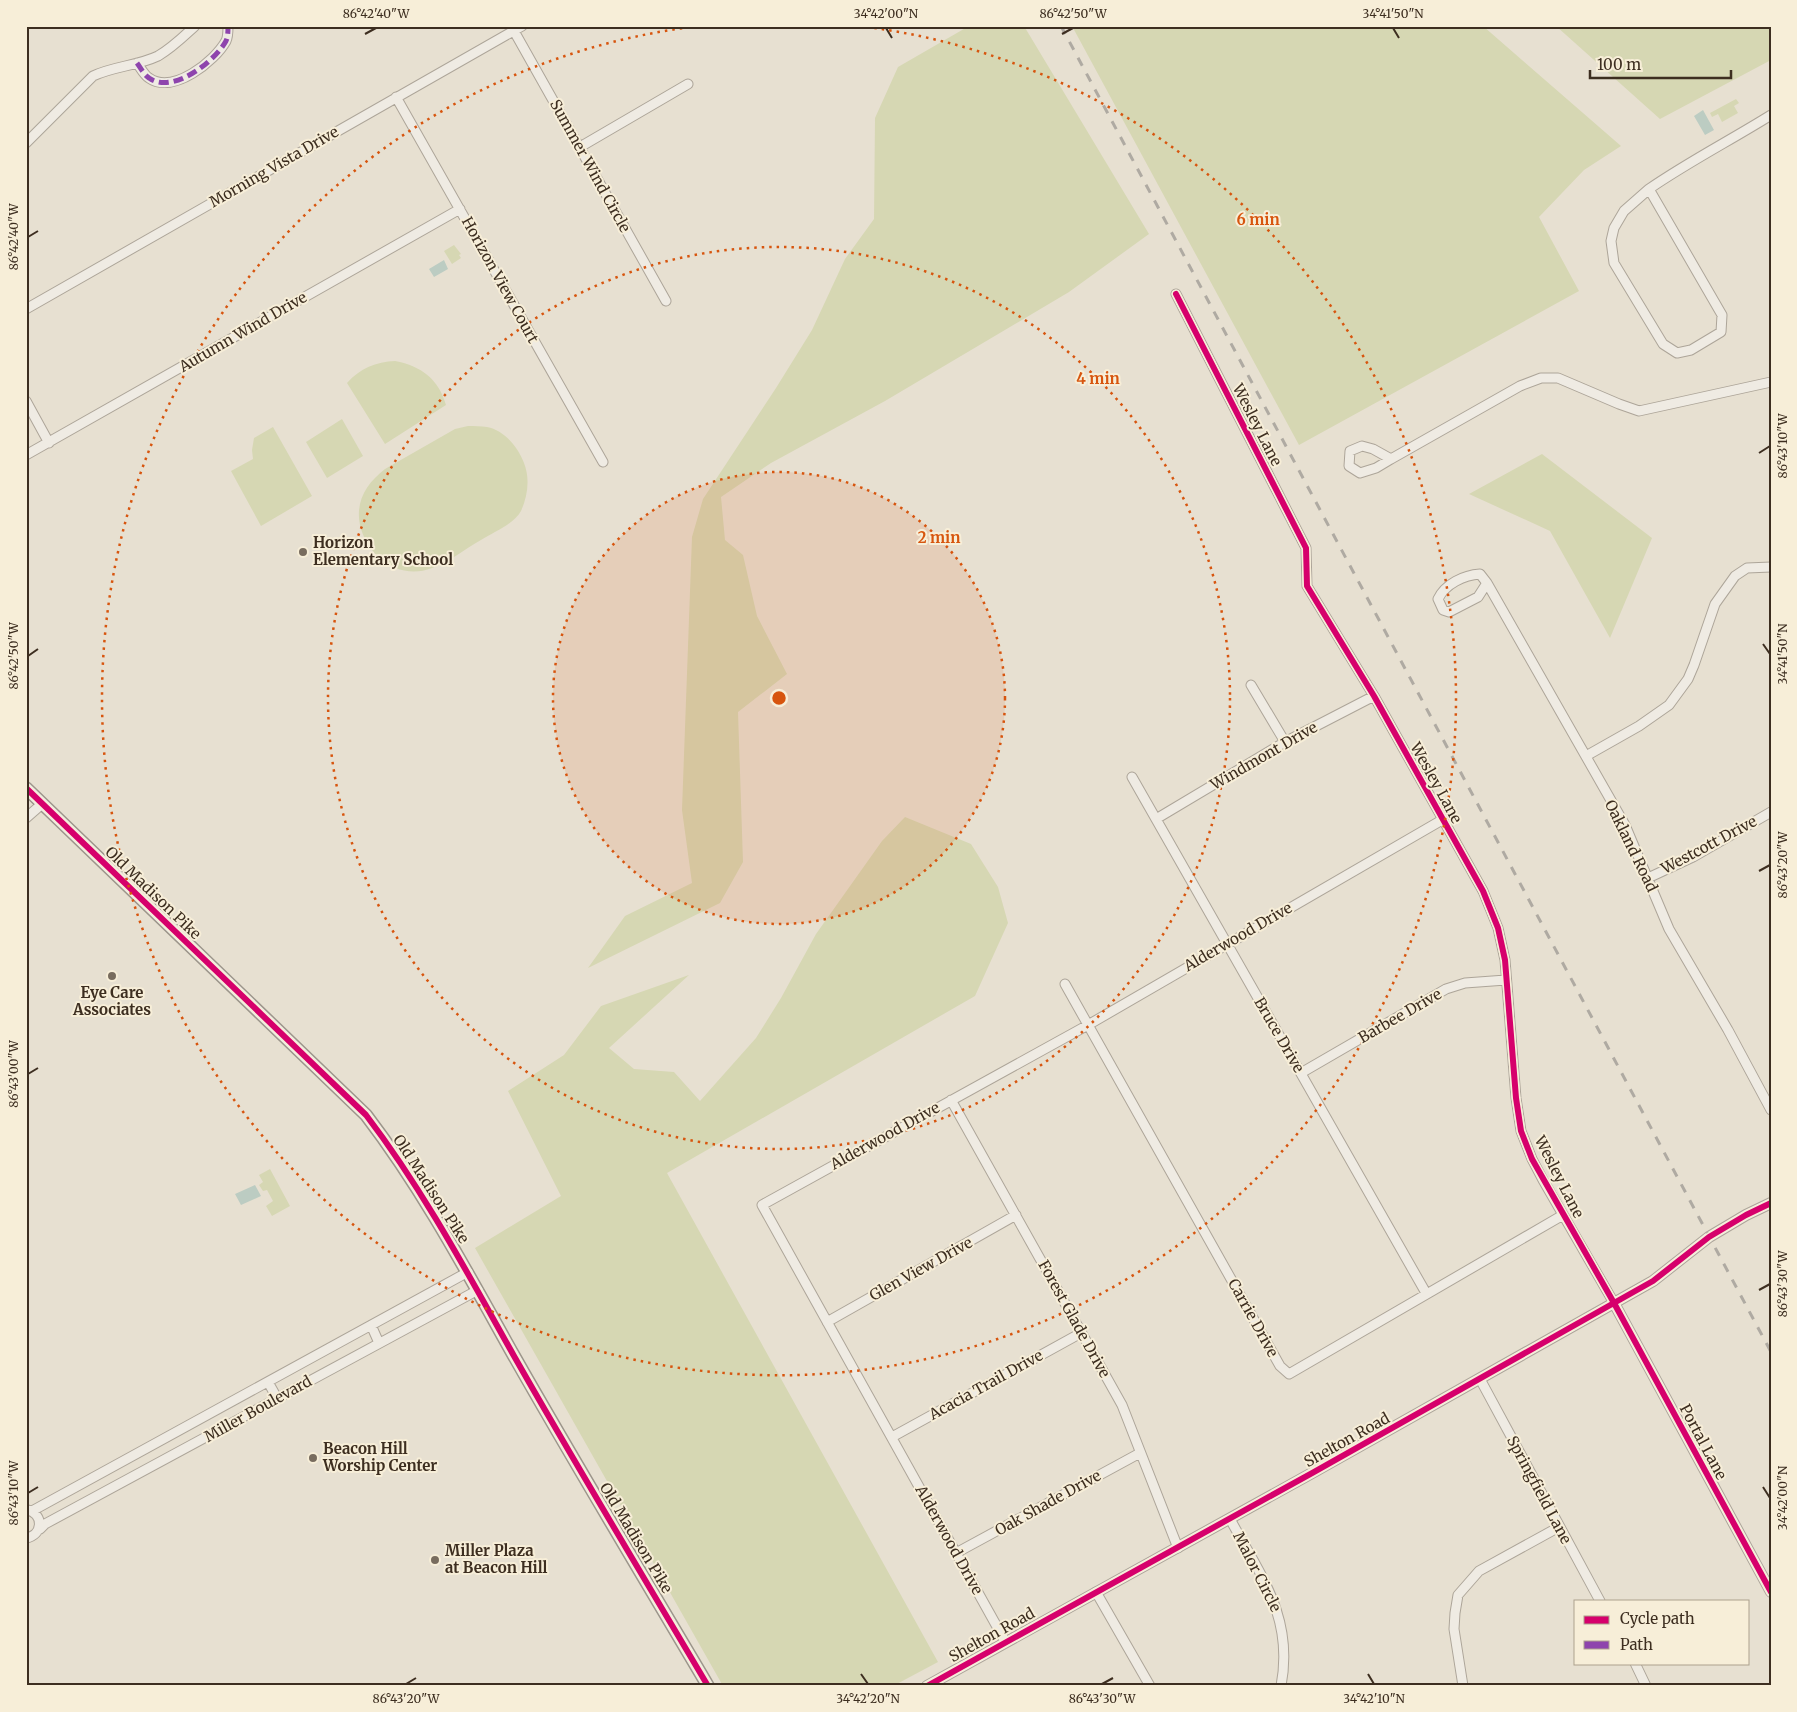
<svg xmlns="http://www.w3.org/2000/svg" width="1797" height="1712" font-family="Merriweather,serif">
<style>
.green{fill:#d6d7b3}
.water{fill:#bcccc2}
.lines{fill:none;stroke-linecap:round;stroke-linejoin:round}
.minor-casing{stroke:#ada599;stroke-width:11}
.tertiary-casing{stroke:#ada599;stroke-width:12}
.secondary-casing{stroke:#9c958a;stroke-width:14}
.minor{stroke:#efebe3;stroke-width:9}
.tertiary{stroke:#efebe3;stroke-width:10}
.secondary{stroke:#efebe3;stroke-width:11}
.rail{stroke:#afaaa2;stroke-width:3;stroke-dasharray:9 9;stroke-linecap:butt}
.quiet{stroke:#8e44ad;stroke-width:5;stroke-dasharray:10 5;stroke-linecap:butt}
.cycleway-casing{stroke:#f7eed8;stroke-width:9}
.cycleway{stroke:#d6006c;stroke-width:6}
.ticks{fill:none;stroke:#3d2e20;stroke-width:2}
.ring{fill:none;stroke:#d7550e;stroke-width:2.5;stroke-dasharray:2.5 5}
.poi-dot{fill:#786c5e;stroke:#f7eed8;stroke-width:2}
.labels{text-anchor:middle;stroke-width:4;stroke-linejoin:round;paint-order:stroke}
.street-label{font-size:15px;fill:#3d2e20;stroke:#f7eed8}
.poi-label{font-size:15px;font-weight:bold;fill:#3d2e20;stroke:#f7eed8;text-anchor:start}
.centre{fill:#d7550e;stroke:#f7eed8;stroke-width:2.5}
.ring-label{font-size:15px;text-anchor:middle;font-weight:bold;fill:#d7550e;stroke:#f7eed8;stroke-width:4;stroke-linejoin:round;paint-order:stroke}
.neatline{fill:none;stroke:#3d2e20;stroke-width:2}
.ticks-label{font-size:12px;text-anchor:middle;fill:#3d2e20}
</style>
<rect width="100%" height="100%" fill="#e7e0d1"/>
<path class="green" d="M969 26H1024L1149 234 1069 292 885 401 771 463 721 497 725 540 743 555 757 616 787 674 738 712 743 862 720 903 588 968 625 916 692 883 682 810 692 537 703 499 776 388 812 330 845 259 874 219 875 118 898 67Z
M1072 26H1483L1621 146 1584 170 1539 217 1579 291 1299 445Z
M1556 26H1771V60L1660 119Z
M1736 99 1739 103 1734 106 1738 113 1722 122 1718 114 1712 117 1710 113Z
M454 245 461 254 459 255 461 258 452 264 444 251Z
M395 361C422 366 439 380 446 405L385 444 347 383C360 368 376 362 395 361Z
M342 419 363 456 327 478 306 442Z
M468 426C474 426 481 426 487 427 504 430 518 447 524 463 530 478 528 496 521 511 514 524 494 532 481 540 465 549 449 562 432 568 399 581 367 556 360 525 355 501 367 483 385 469L455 429Z
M273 427 312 496 261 526 231 471 253 459 252 450 254 438Z
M1542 454 1652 538 1610 638 1550 531 1469 494Z
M905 817 971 844 998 887 1008 923 975 996 667 1173 938 1662 893 1686H723L475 1248 561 1196 508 1091 564 1055 601 1006 689 975 609 1048 634 1069 674 1072 700 1101 756 1038 781 998 816 934 882 841Z
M270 1169 290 1206 272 1216 266 1206 273 1201 267 1190 263 1191 259 1185 263 1182 259 1175Z"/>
<path class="water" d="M1703 110 1714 130 1705 135 1694 116Z
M444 260 448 269 434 277 429 269Z
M255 1185 261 1196 241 1205 235 1194Z"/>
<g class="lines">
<g class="minor-casing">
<path id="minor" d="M514 31 666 301
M137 63C140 67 144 75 149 78 173 95 215 61 226 41 228 37 228 31 228 26
M396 97 603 462
M26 143 93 76C114 66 137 66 158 56 172 48 183 37 195 26
M580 147 688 84
M1649 189 1722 315 1721 332 1691 350 1677 353 1663 344 1614 263 1611 241 1614 228 1624 211Z
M1649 189C1688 162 1731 140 1771 115
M1176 294 1306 548 1307 586 1374 696 1483 891 1498 928 1505 960 1516 1098 1521 1131 1532 1159 1543 1180 1614 1303
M26 309 522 26
M26 401 49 443
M1362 446 1373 449 1391 459 1376 468 1360 473 1349 466 1350 451Z
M26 455 460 209
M1391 459 1520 386 1541 378H1558L1619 404 1639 411 1771 382
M1480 574 1487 583 1478 597 1449 612 1443 610 1438 599C1445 584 1464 575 1480 574Z
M1487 583 1625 825 1669 929 1728 1030 1771 1110
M1251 685 1285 742
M1586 756 1639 726 1669 705 1688 679 1694 665 1715 604 1735 576 1747 568 1771 567
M1132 777 1426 1293
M26 818 42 804
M1156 819 1285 742 1374 696
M1648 878 1693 857 1771 812
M1065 984 1280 1366 1289 1374 1563 1215
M1301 1073 1446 989 1465 983 1506 980
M951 1100 1122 1405 1178 1548
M827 1322 1016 1215
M371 1325 379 1343
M1480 1379 1600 1601
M268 1382 277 1398
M892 1437 1081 1333
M32 1511 468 1272
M1230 1519C1261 1576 1294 1618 1281 1686
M40 1529 45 1524 478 1290
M26 1538C43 1535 44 1515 28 1510
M956 1553 1140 1453
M1096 1592 1150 1686
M1005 1641 762 1205 1088 1025 1442 820
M1635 1663 1646 1686
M1463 1686 1454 1629 1455 1613 1458 1595 1479 1571 1559 1527"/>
</g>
<g class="tertiary-casing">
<path id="tertiary" d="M1614 1303 1771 1592
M927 1686 1312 1473 1653 1281 1709 1237 1746 1215 1771 1203"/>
</g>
<g class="secondary-casing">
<path id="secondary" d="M26 788 366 1115C424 1191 468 1274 514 1356 577 1467 643 1576 708 1686"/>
</g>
<use href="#minor" class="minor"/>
<use href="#tertiary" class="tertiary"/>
<use href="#secondary" class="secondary"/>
<path class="rail" d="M1061 26 1771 1352"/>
<path class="quiet" d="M137 63C140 67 144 75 149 78 173 95 215 61 226 41 228 37 228 31 228 26"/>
<g class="cycleway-casing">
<path id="cycleway" d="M1176 294 1306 548 1307 586 1374 696 1483 891 1498 928 1505 960 1516 1098 1521 1131 1532 1159 1614 1303 1771 1592
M26 788 366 1115C424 1191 468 1274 514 1356 577 1467 643 1576 708 1686
M927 1686 1312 1473 1653 1281 1709 1237 1746 1215 1771 1203"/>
</g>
<use href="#cycleway" class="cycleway"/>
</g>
<path class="ticks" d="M886 28 892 38M1393 28 1399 38M365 34 376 28M1062 34 1073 28M28 237 38 231M1759 453 1770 446M1763 644 1770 654M28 656 38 649M1759 871 1770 865M28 1074 38 1068M1759 1290 1770 1284M1763 1487 1770 1498M28 1493 38 1487M861 1674 868 1684M1368 1674 1374 1684M406 1684 416 1678M1102 1684 1113 1678"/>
<circle cx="779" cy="698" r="226" fill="#d7550e" fill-opacity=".12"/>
<g class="ring">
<circle cx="779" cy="698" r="226"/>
<circle cx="779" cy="698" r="451"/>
<path d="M867 27A677 677 0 1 1 691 27"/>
</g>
<g class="poi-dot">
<circle cx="303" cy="552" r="5"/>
<circle cx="112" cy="976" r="5"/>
<circle cx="313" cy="1458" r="5"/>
<circle cx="435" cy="1560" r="5"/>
</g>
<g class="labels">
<g class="street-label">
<text transform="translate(590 166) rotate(61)" y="5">Summer Wind Circle</text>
<text transform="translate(274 167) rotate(-30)" y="5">Morning Vista Drive</text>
<text transform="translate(500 280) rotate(61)" y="5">Horizon View Court</text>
<text transform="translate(243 332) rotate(-30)" y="5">Autumn Wind Drive</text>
<text transform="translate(1257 425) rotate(63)" y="5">Wesley Lane</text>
<text transform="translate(1264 756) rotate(-30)" y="5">Windmont Drive</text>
<text transform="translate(1436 783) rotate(61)" y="5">Wesley Lane</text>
<text transform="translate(1709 845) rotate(-28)" y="5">Westcott Drive</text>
<text transform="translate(1631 846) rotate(64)" y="5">Oakland Road</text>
<text transform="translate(153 893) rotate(44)" y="5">Old Madison Pike</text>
<text transform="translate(1238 937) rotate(-30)" y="5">Alderwood Drive</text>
<text transform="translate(1400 1016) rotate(-30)" y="5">Barbee Drive</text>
<text transform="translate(1279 1035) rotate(60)" y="5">Bruce Drive</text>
<text transform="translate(885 1136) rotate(-29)" y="5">Alderwood Drive</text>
<text transform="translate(1559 1177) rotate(63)" y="5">Wesley Lane</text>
<text transform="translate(431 1189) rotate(57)" y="5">Old Madison Pike</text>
<text transform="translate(921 1269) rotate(-29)" y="5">Glen View Drive</text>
<text transform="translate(1253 1318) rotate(61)" y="5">Carrie Drive</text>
<text transform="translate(1074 1319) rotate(61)" y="5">Forest Glade Drive</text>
<text transform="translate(986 1385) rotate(-29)" y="5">Acacia Trail Drive</text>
<text transform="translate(258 1409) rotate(-29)" y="5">Miller Boulevard</text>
<text transform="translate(1347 1440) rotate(-29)" y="5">Shelton Road</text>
<text transform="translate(1703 1442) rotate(62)" y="5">Portal Lane</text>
<text transform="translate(1539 1490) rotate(62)" y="5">Springfield Lane</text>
<text transform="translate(1048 1503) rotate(-29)" y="5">Oak Shade Drive</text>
<text transform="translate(636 1538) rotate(59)" y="5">Old Madison Pike</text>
<text transform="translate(949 1540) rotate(61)" y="5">Alderwood Drive</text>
<text transform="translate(1257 1572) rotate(63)" y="5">Malor Circle</text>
<text transform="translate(992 1635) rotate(-29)" y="5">Shelton Road</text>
</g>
<g class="poi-label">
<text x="313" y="548">Horizon<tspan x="313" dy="17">Elementary School</tspan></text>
<text x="112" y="998" text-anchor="middle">Eye Care<tspan x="112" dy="17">Associates</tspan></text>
<text x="323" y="1454">Beacon Hill<tspan x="323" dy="17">Worship Center</tspan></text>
<text x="445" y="1556">Miller Plaza<tspan x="445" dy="17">at Beacon Hill</tspan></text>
</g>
</g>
<circle cx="779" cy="698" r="8" class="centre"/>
<g class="ring-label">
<text x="1258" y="225">6 min</text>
<text x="1098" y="384">4 min</text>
<text x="939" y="543">2 min</text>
</g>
<rect width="1797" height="1712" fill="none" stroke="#f7eed8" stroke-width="55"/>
<rect x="1574" y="1600" width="175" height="65" fill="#f7eed8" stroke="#ada18e"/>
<rect x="1584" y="1616" width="25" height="8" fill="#d6006c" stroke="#ada18e"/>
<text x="1620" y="1624" font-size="15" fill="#3d2e20">Cycle path</text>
<rect x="1584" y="1641" width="25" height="8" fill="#8e44ad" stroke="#ada18e"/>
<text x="1620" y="1650" font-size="15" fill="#3d2e20">Path</text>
<path d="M1590 70v8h141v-8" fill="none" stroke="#3d2e20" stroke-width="2.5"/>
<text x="1597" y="70" font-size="15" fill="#3d2e20" stroke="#f7eed8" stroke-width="4" paint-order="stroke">100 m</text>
<rect x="28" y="28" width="1742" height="1656" class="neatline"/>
<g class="ticks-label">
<text x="376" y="18">86°42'40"W</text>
<text x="886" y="18">34°42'00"N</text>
<text x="1073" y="18">86°42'50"W</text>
<text x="1393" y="18">34°41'50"N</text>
<text transform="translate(14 237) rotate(-90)" y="4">86°42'40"W</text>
<text transform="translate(1783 446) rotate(-90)" y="4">86°43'10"W</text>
<text transform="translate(1783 654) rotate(-90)" y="4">34°41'50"N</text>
<text transform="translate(14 656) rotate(-90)" y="4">86°42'50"W</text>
<text transform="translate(1783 865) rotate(-90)" y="4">86°43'20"W</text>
<text transform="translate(14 1074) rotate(-90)" y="4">86°43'00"W</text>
<text transform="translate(1783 1284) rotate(-90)" y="4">86°43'30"W</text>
<text transform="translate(14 1493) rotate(-90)" y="4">86°43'10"W</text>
<text transform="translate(1783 1498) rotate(-90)" y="4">34°42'00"N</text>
<text x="406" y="1703">86°43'20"W</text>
<text x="868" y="1703">34°42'20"N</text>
<text x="1102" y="1703">86°43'30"W</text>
<text x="1374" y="1703">34°42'10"N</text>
</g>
</svg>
